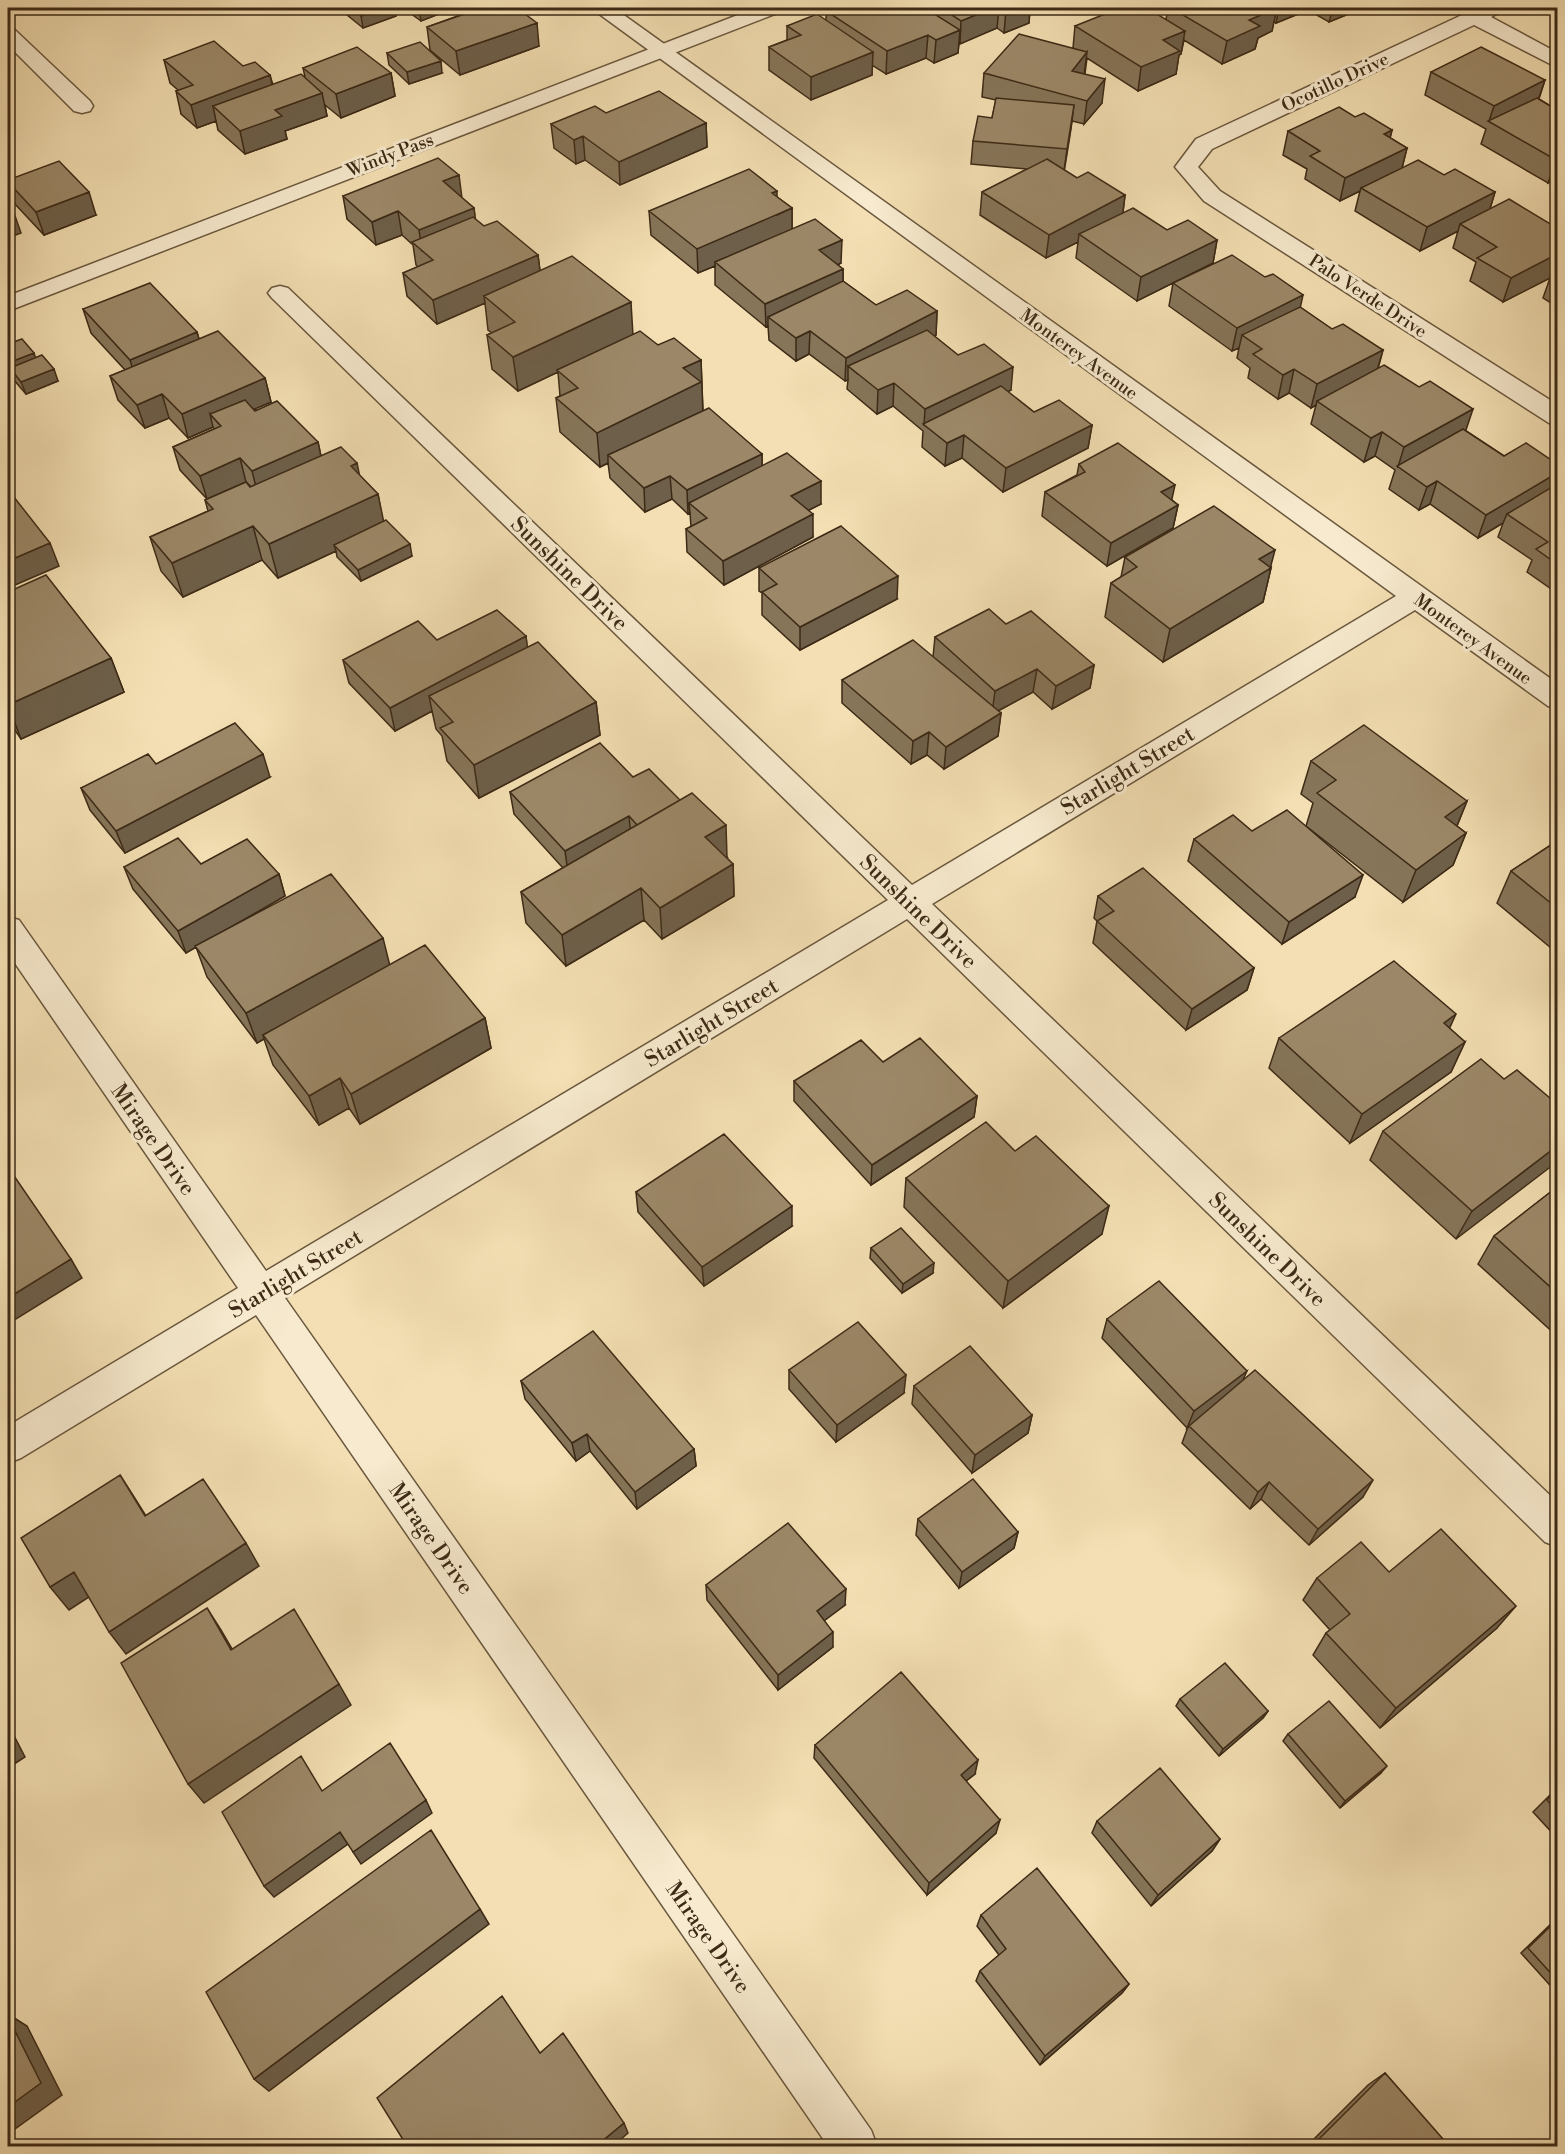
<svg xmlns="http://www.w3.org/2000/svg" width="1565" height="2154" font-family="'Libre Bodoni',serif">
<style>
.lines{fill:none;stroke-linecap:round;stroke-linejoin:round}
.minor-casing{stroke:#6a573d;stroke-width:3}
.tertiary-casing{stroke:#6a573d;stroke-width:3}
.minor{fill:#f7eace;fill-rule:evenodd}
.tertiary{fill:#f7eace;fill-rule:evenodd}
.wall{fill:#867559;stroke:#3d2a16;stroke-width:1.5}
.shaded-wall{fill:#6d5f49;stroke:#3d2a16;stroke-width:1.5}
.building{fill:#9c8868;stroke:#3d2a16;stroke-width:1.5}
.labels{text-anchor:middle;stroke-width:6;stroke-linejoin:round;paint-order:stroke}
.far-street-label{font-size:18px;fill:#3d2a16;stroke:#f7eace}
.street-label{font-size:22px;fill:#3d2a16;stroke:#f7eace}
</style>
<rect width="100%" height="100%" fill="#f3dfb3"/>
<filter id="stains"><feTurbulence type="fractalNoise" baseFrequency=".00333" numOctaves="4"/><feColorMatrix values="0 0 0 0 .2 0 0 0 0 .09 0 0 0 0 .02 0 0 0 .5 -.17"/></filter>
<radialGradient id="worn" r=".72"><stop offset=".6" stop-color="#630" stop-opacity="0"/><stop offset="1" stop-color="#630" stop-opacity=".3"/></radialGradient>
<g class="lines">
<g class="minor-casing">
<path id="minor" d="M591 8H614L1558 684V709L1548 706 1415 610 932 904 1558 1503V1547L1545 1542 907 919 285 1298 871 2130 877 2146H828L256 1315 21 1458 8 1463V1426L238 1288 8 953V917L19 920 266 1271 888 900 272 298 268 293 272 288 280 286 288 288 912 885 1396 596Z
M1477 8H1503L1500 12 1491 17 1558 53V68L1474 25 1212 149 1198 167 1220 191 1558 405V425L1549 423 1204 201 1175 167 1196 139Z
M8 28 15 30 90 101 93 106 90 111 82 113 74 111 8 45Z"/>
</g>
<g class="tertiary-casing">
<path id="tertiary" d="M756 8H783L780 12 8 311V296Z"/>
</g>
<use href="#minor" class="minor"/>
<use href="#tertiary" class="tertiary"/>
</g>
<path class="wall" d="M345 8H395L396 16 363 28 346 14Z
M406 8H518L539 46 460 75 430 50 427 27 463 14 454 8 421 21 406 10Z
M879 8H1035L1030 9 1029 23 1004 33 997 28 959 43 958 53 934 63 926 58 886 74 872 65V75L811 100 769 70V47L787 40V26L826 20V11L874 9Z
M1168 8H1357L1356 11 1329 22 1308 10 1276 23 1274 21 1272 31 1258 38 1255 49 1222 64 1184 40 1181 54 1179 55 1176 74 1138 91 1087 58 1085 74 1102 103 1084 124 1072 121 1064 170 1077 178 1125 195 1123 213 1167 230 1217 240 1213 263 1137 301 1076 258 1078 242 1046 258 980 215 982 192 1027 169 971 164 973 141 992 118 996 100 982 97 984 73 1073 48 1075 26 1166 19Z
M387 53 442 73 409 84 389 65Z
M164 60 243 66 270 75 273 85 305 77 303 68 391 73 395 96 341 118 325 105 327 116 285 131 287 139 245 154 218 130 216 121 197 128 181 114 176 91 178 90 170 83Z
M1431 72 1545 80 1539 99 1557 110V179L1548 183 1481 144 1486 129 1425 95Z
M606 113 706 123 707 147 620 185 585 160 576 164 554 148 551 124Z
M1355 117 1392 130 1390 138 1407 148 1402 168 1444 175 1495 192 1490 209 1557 228V307L1543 298 1550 278 1503 302 1470 281 1476 262 1453 248 1458 231 1420 251 1355 211 1360 191 1340 201 1305 179 1307 169 1283 155 1288 131Z
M8 180 96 215 44 235 15 204Z
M343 196 462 198 474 208 475 219 484 226 538 255 540 271 633 334 658 345 701 360 703 411 762 454V466L821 504 809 510 813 537 724 585 687 552 686 529 691 527 690 513 688 514 672 499 645 512 610 478 608 463 600 467 560 432 556 398 560 396 558 372 518 391 492 369 487 335 492 333 488 330 485 303 437 324 407 296 403 273 418 267 416 265 413 245 402 235 376 245 347 219Z
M777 197 792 208V229L841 263 838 265 843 269V281L876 305 937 311 936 335 934 336 958 355 1011 390 1008 392 1034 412 1092 425 1088 448 1003 492 962 458 945 466 922 447 923 431 893 406 877 414 847 389 848 380 845 381 809 354 796 361 769 340 768 326 766 327 715 285V266L698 273 651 235 649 211Z
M1173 283 1300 307 1332 329 1383 350 1378 369 1466 431 1504 456 1557 464V593L1527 572 1532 560 1498 537 1503 523 1478 538 1430 504 1419 510 1389 489 1395 470 1375 456 1364 462 1311 424 1316 405 1311 408 1289 393 1278 399 1248 378 1250 368 1237 358 1239 348 1232 351 1169 306Z
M83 309 197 332 199 339 265 378 271 402 254 409 318 442 321 456 360 476 378 494 383 522 412 556 361 581 337 557 336 551 278 578 262 560 183 597 161 571 150 537 208 511 205 500 251 487 246 482 207 499 180 470 173 447 214 429 213 427 188 438 169 418 145 428 118 400 110 376 125 370 91 333Z
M8 344 36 358 58 381 26 394 14 380 12 375 8 376Z
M1079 464 1172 500 1178 505 1173 528 1107 566 1042 516 1045 492 1077 475Z
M1125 557 1270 567 1271 568 1263 602 1163 662 1105 617 1111 583 1121 577Z
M759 568 897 599 800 650 762 615V593L759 591Z
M8 592 111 658 124 692 21 739 8 720Z
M1006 624 1094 665 1090 688 1052 709 1033 692 998 711 1001 713 998 736 944 769 927 755 911 764 842 703V680L933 657 935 637Z
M526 636 527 648 596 702 600 735 479 798 447 761 442 736 436 729 432 711 395 731 349 683 343 660 437 640Z
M1311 761 1467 801 1457 826 1466 833 1453 865 1403 902 1306 826 1313 803 1301 794Z
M156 764 270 777 125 853 90 810 81 788Z
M633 777 727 857H726L733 864 734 896 662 939 644 920 566 966 526 923 521 892 563 868 514 814 510 792Z
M1252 831 1355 897 1282 944 1188 861 1194 839Z
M1557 841V953L1497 903 1511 871Z
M201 864 279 874 285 896 244 920 390 965 485 1018 491 1048 360 1124 349 1108 319 1125 273 1065 264 1039 257 1043 207 977 196 947 186 953 133 889 124 867Z
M1098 896 1254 968 1247 990 1186 1030 1093 943 1097 921 1094 918Z
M1449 1028 1465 1042 1451 1072 1350 1143 1269 1068 1279 1038Z
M883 1062 977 1096 974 1117 871 1185 794 1101V1081Z
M1504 1079 1557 1104 1456 1239 1370 1160 1383 1131Z
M1015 1151 1102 1234 1003 1308 904 1207 906 1178Z
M1557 1187V1336L1478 1264 1494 1236Z
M636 1192 792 1226 704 1286 638 1212Z
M871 1248 933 1273 902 1293 870 1258Z
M1107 1319 1243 1380 1363 1497 1309 1545 1261 1499 1250 1509 1182 1443 1188 1427 1187 1428 1102 1338Z
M789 1370 904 1393 836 1442 789 1389Z
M521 1381 694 1449 696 1466 637 1509 590 1451 576 1461 525 1399Z
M914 1386 1032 1415 1028 1433 972 1473 912 1404Z
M918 1519 1018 1532 1014 1548 959 1588 916 1535Z
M1389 1572 1497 1628 1380 1728 1313 1655 1326 1633 1330 1630 1303 1600 1317 1578Z
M706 1585 845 1605 824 1620 833 1647 778 1690 707 1600Z
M1180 1699 1268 1711 1263 1718 1219 1756 1176 1706Z
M1288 1734 1381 1773 1340 1808 1283 1741Z
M815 1745 975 1774 966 1781 996 1833 927 1895 814 1758Z
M1557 1788V1838L1533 1812Z
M1097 1821 1220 1839 1212 1851 1151 1906 1092 1833Z
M981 1915 1129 1984 1122 1993 1040 2065 976 1981 980 1971 999 1955 977 1926Z
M1557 1918V1993L1521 1953Z
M1385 2073 1449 2146H1307L1368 2085Z"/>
<path class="shaded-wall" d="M386 8H395L396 16 363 28 361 16Z
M419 8H454L421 21Z
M993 8H999L997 28 960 44 961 21Z
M1012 8H1035L1030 9 1029 23 1004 33 1006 10Z
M1277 8 1272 31 1258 38 1255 49 1222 64 1227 41 1249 20Z
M1279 8H1308V10L1276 23Z
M1333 8H1357L1356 11 1329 22Z
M537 23 539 46 460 75 456 51Z
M960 30 958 53 934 63 936 40Z
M1185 31 1181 54 1179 55 1176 74 1138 91 1141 67 1163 40Z
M928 35 926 58 886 74 887 51Z
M873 52 872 75 811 100V77Z
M1087 52 1084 75 1072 71Z
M441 61 442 73 409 84 407 72Z
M391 73 395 96 341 118 336 94Z
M270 75 275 98 213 106 216 121 197 128 191 105Z
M1105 79 1102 103 1084 124 1087 101Z
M1545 80 1537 103 1489 121 1494 106Z
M322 93 327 116 285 131 287 139 245 154 240 131 275 110Z
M1074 105 1071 129 1064 173 1067 149Z
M706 123 707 147 620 185 619 162Z
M1392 130 1386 154 1384 134Z
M583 136 585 160 576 164 574 140Z
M1407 148 1401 172 1361 188 1360 191 1340 201 1345 178Z
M1557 159V179L1548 183 1556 160Z
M459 175 462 198 443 181Z
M777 191V215L792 208V232L715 262V266L698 273 697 249 772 193Z
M89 192 96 215 44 235 36 212Z
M1495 192 1488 215 1460 224 1458 231 1420 251 1427 227Z
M1125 195 1122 219 1079 234 1078 242 1046 258 1049 235Z
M474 208 477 231 422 251 419 230Z
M13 210 21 233 8 238V211Z
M398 211 402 235 376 245 372 222Z
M842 240 841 263 818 274 819 250Z
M1217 240 1213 263 1137 301 1141 277Z
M1557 254V273L1551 274 1550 278 1503 302 1511 278Z
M538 255 541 279 484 296 485 303 437 324 433 300Z
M843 269V293L768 317V326L766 327 765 304Z
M1303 295 1298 318 1242 335 1239 348 1232 351 1237 328Z
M631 302 633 336 557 370 558 372 518 391 513 357Z
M937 311 936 335 858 374 848 366V380L845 381 846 358Z
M810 331 809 354 796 361V338Z
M197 332 204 356 137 384 130 360Z
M1383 350 1376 374 1317 401 1316 405 1311 408 1317 384Z
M34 353 38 365 10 368 12 375 8 376V363Z
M701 360 703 416 608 455V463L600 467 597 433 683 368Z
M1013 367 1011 390 930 429 924 425 925 409Z
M54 369 58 381 26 394 21 382Z
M1294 369 1289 393 1278 399 1283 375Z
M265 378 271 402 219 424 210 414 213 427 188 438 182 414Z
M894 383 893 406 877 414 878 390Z
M162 394 169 418 145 428 137 405Z
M1473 409 1465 433 1398 467 1404 447Z
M1092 425 1088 448 1003 492 1006 468Z
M1382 432 1375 456 1364 462 1371 438Z
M964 435 962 458 945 466 947 443Z
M318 442 323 466 258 495 252 471Z
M762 454V478L689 503 690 513 688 514 687 490Z
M240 458 246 482 207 499 200 476Z
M357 463 364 497 351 466Z
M1557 473V488L1507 514 1503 523 1478 538 1486 515Z
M670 476 672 499 645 512 644 488Z
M821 481V504L791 519V496Z
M1437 481 1430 504 1419 510 1427 487Z
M1175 485 1170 508 1161 492Z
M378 494 385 528 334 545 336 551 278 578 269 544Z
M1178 505 1173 528 1107 566 1111 543Z
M813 514V537L724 585 723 561Z
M253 526 262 560 183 597 172 563Z
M50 543 59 566 8 588V561Z
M410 544 412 556 361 581 358 570Z
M1275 550 1270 569 1271 568 1263 602 1163 662 1170 629 1259 559Z
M898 576 897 599 800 650V627Z
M526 636 529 660 429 696 432 711 395 731 390 708Z
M111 658 124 692 21 739 8 705Z
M1094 665 1090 688 1052 709 1056 686Z
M1037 669 1033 692 992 714 995 691Z
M596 702 600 735 479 798 474 765Z
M1001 713 998 736 944 769 946 747Z
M929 732 927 755 911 764 913 741Z
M263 754 270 777 125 853 116 831Z
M1467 801 1454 833 1445 817Z
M629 816 631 838 568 873 565 851Z
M726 825 727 857 707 869 705 837Z
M1466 833 1453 865 1403 902 1416 870Z
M733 864 734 896 662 939 660 908Z
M279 874 285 896 186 953 178 931Z
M1363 875 1355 897 1282 944 1289 922Z
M641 888 644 920 566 966 562 935Z
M383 938 391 970 263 1035 264 1039 257 1043 246 1013Z
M1254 968 1247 990 1186 1030 1192 1009Z
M1456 1014 1442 1045 1444 1023Z
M485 1018 491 1048 360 1124 351 1094Z
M1465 1042 1451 1072 1350 1143 1362 1114Z
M340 1078 349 1108 319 1125 309 1096Z
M977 1096 974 1117 871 1185 872 1165Z
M1557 1146V1162L1456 1239 1472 1211Z
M792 1206V1226L704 1286 702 1267Z
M1109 1206 1102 1234 1003 1308 1008 1281Z
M71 1259 82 1278 8 1324V1298Z
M934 1263 933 1273 902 1293 903 1284Z
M1247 1371 1239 1389 1187 1428 1194 1411Z
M906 1375 904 1393 836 1442 837 1425Z
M1032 1415 1028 1433 972 1473 975 1455Z
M587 1434 590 1451 576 1461 572 1443Z
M694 1449 696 1466 637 1509 635 1492Z
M120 1475 136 1500 161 1540 145 1516Z
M1373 1480 1363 1497 1309 1545 1318 1529Z
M1269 1482 1261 1499 1250 1509 1258 1492Z
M1018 1532 1014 1548 959 1588 962 1572Z
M246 1543 259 1566 126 1654 109 1632Z
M74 1572 92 1595 69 1610 50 1587Z
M846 1589 845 1605 816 1627 817 1611Z
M1516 1606 1497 1628 1380 1728 1396 1708Z
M207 1608 221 1630 245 1671 231 1650Z
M833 1632V1647L778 1690V1675Z
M339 1684 351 1705 204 1803 188 1784Z
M1268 1711 1263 1718 1219 1756 1223 1749Z
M8 1724 25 1757 8 1768Z
M978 1760 975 1774 957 1788 961 1775Z
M1387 1766 1381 1773 1340 1808 1345 1801Z
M426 1800 432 1813 361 1864 353 1852Z
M1000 1820 996 1833 927 1895 929 1883Z
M340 1832 348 1844 274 1897 264 1886Z
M1220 1839 1212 1851 1151 1906 1158 1895Z
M480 1909 489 1924 269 2091 254 2079Z
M1129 1984 1122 1993 1040 2065 1045 2056Z
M8 2014 27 2026 62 2095 8 2134Z
M624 2123 628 2133 613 2146H596Z"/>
<path class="building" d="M351 8H386L361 16Z
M482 8H517L537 23 456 51 427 27Z
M834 8H871L874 9 879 8H925L960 30 936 40 928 35 887 51 826 11Z
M941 8H993L961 21Z
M1120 8H1147L1185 31 1163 40 1180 51 1141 67 1075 26Z
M1171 8H1277L1249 20 1260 26 1227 41Z
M817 14 873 52 811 77 769 47 801 35 787 26Z
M1019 34 1087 52 1072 71 1105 79 1087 101 984 73Z
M214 41 243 66 255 62 270 75 191 105 176 91 193 85 164 60Z
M420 42 441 61 407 72 387 53Z
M357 47 391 73 336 94 303 68Z
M1481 47 1545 80 1494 106 1431 72Z
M301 74 322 93 275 110 282 116 240 131 213 106Z
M659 91 706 123 619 162 583 136 574 140 551 124 595 106 606 113Z
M996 98 1074 105 1067 149 973 141 978 116 992 118Z
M1537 98 1557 110V159L1556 160 1488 121Z
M1339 107 1355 117 1364 113 1392 130 1384 134 1407 148 1345 178 1310 156 1320 151 1288 131Z
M438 158 459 175 443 181 474 208 419 230 398 211 372 222 343 196Z
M1047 159 1077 178 1088 172 1125 195 1049 235 982 192Z
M1418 160 1444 175 1455 169 1495 192 1427 227 1361 188Z
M59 161 89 192 36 212 8 182V180Z
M749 169 777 191 772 193 792 208 697 249 649 211Z
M1509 199 1557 228V254L1511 278 1477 258 1497 247 1460 224Z
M8 204 13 210 8 211Z
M1133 208 1167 230 1188 220 1217 240 1141 277 1079 234Z
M473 217 484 226 497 221 538 255 433 300 403 273 433 260 412 242Z
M815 219 842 240 819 250 843 269 765 304 715 262Z
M1232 255 1265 277 1273 274 1303 295 1237 328 1173 283Z
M572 256 631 302 513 357 487 335 515 322 484 296Z
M1557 271V278L1551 274Z
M843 281 876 305 907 290 937 311 846 358 810 331 796 338 768 317Z
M150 283 197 332 130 360 83 309Z
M1300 307 1332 329 1343 324 1383 350 1317 384 1294 369 1283 375 1253 354 1262 349 1242 335Z
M927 330 958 355 984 344 1013 367 925 409 894 383 878 390 848 366Z
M218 331 265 378 182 414 162 394 137 405 110 376Z
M640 331 658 345 674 338 701 360 683 368 701 382 597 433 556 398 578 388 557 370Z
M22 339 34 353 8 363V344Z
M42 355 54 369 21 382 10 368Z
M1384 365 1419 387 1430 381 1473 409 1404 447 1382 432 1371 438 1317 401Z
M1001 386 1034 412 1059 400 1092 425 1006 468 964 435 947 443 923 424Z
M245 400 255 411 277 401 318 442 252 471 240 458 200 476 173 447 221 426 210 414Z
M709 408 762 454 687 490 670 476 644 488 608 455Z
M1463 429 1504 456 1526 443 1557 464V473L1486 515 1437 481 1427 487 1397 466Z
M1118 443 1175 485 1161 492 1178 505 1111 543 1045 492 1085 472 1079 464Z
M341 447 357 463 351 466 378 494 269 544 253 526 172 563 150 537 213 509 205 500 246 482 250 487Z
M787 453 821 481 791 496 813 514 723 561 686 529 707 518 689 503Z
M1557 484V564L1536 549 1548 542 1507 514Z
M10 492 50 543 8 561V493Z
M1214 506 1275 550 1259 559 1271 568 1170 629 1111 583 1137 567 1125 557Z
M386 520 410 544 358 570 334 545Z
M841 526 898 576 800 627 762 592 777 584 759 568Z
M46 575 111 658 8 705V592Z
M989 609 1006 624 1031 611 1094 665 1056 686 1037 669 995 691 935 637Z
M497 610 526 636 390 708 343 660 418 621 437 640Z
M913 640 1001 713 946 747 929 732 913 741 842 680Z
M538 642 596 702 474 765 440 728 453 722 429 696Z
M235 723 263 754 116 831 81 788 148 754 156 764Z
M1364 725 1467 801 1445 817 1466 833 1416 870 1317 793 1336 780 1311 761Z
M600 743 633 777 649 769 680 800 637 825 629 816 565 851 510 792Z
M692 793 726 825 705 837 733 864 660 908 641 888 562 935 521 892Z
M1287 810 1363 875 1289 922 1194 839 1233 815 1252 831Z
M178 838 201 864 247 839 279 874 178 931 124 867Z
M1557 841V908L1511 871Z
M1143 868 1254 968 1192 1009 1097 921 1114 911 1098 896Z
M331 874 383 938 246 1013 195 946Z
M425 945 485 1018 351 1094 340 1078 309 1096 263 1035Z
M1394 961 1456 1014 1444 1023 1465 1042 1362 1114 1279 1038Z
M920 1038 977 1096 872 1165 794 1081 861 1040 883 1062Z
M1481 1059 1504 1079 1517 1070 1557 1104V1146L1472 1211 1383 1131Z
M986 1122 1015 1151 1036 1136 1109 1206 1008 1281 906 1178Z
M724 1134 792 1206 702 1267 636 1192Z
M10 1170 71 1259 8 1298V1171Z
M1557 1187V1293L1494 1236Z
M901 1228 934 1263 903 1284 871 1248Z
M1159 1281 1247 1371 1194 1411 1107 1319Z
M858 1322 906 1375 837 1425 789 1370Z
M593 1331 694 1449 635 1492 587 1434 572 1443 521 1381Z
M970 1346 1032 1415 975 1455 914 1386Z
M1255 1370 1373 1480 1318 1529 1269 1482 1258 1492 1189 1426Z
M120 1475 145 1516 203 1479 246 1543 109 1632 74 1572 50 1587 21 1538Z
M973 1479 1018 1532 962 1572 918 1519Z
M788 1523 846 1589 817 1611 833 1632 778 1675 706 1585Z
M1441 1529 1516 1606 1396 1708 1326 1633 1350 1614 1317 1578 1361 1542 1389 1572Z
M207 1608 231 1650 294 1609 339 1684 188 1784 121 1663Z
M1225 1663 1268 1711 1223 1749 1180 1699Z
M901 1672 978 1760 961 1775 1000 1820 929 1883 815 1745Z
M1329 1701 1387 1766 1345 1801 1288 1734Z
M390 1743 426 1800 353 1852 340 1832 264 1886 222 1812 301 1756 322 1791Z
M1160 1768 1220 1839 1158 1895 1097 1821Z
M1557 1789V1811L1547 1800Z
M431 1830 480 1909 254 2079 206 1992Z
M1037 1868 1129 1984 1045 2056 980 1971 1006 1949 981 1915Z
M1557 1920V1980L1528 1948Z
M502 1996 540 2053 563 2033 624 2123 596 2146H407L377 2098Z
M8 2017 41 2083 8 2107Z
M1385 2073 1449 2146H1312Z"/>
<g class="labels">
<g class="far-street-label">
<text transform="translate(1335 82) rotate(-25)" y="6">Ocotillo Drive</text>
<text transform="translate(390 155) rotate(-21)" y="6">Windy Pass</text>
<text transform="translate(1368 296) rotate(33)" y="6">Palo Verde Drive</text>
<text transform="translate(1079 354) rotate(36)" y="6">Monterey Avenue</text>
<text transform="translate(1473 639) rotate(36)" y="6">Monterey Avenue</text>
</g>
<g class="street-label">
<text transform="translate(570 573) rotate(44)" y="8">Sunshine Drive</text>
<text transform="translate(1127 770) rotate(-31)" y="8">Starlight Street</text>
<text transform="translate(919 911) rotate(44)" y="8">Sunshine Drive</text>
<text transform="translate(711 1022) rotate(-31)" y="8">Starlight Street</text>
<text transform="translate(154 1139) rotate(55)" y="8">Mirage Drive</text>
<text transform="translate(1268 1249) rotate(44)" y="8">Sunshine Drive</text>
<text transform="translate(295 1273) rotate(-31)" y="8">Starlight Street</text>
<text transform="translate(432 1538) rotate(55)" y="8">Mirage Drive</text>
<text transform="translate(709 1937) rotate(55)" y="8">Mirage Drive</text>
</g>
</g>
<rect width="1565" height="2154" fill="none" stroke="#f3dfb3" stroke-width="30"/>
<rect x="9" y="9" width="1547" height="2136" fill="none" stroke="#3d2a16" stroke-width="3"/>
<rect x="15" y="15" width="1535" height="2124" fill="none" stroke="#3d2a16" stroke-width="1.5"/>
<rect width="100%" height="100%" filter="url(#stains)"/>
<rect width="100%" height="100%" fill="url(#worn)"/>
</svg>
